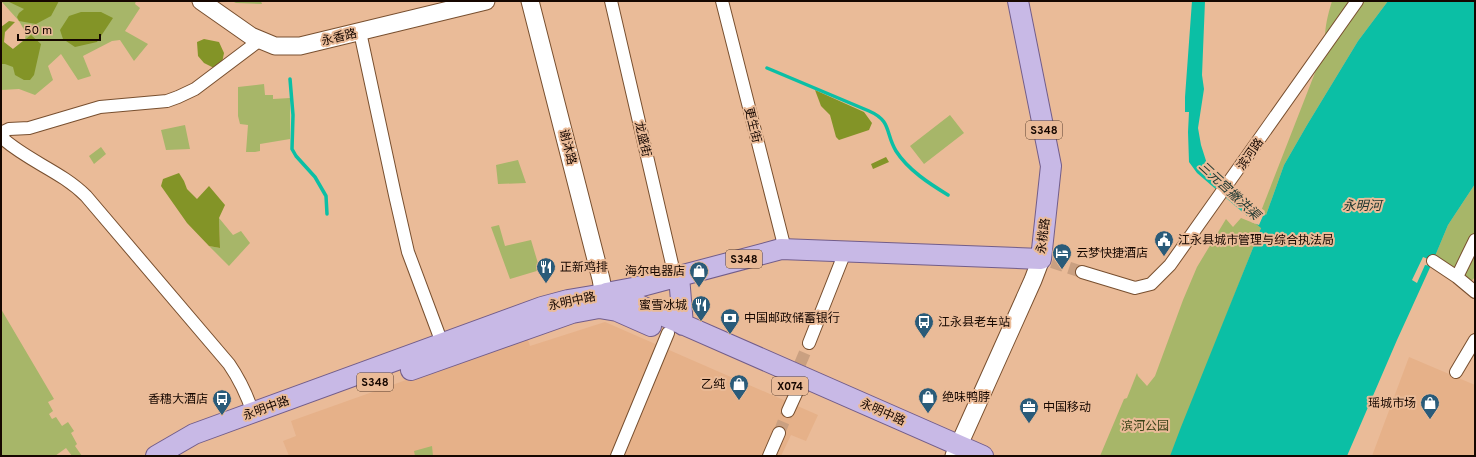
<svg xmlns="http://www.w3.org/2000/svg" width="1476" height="457" font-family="Overpass,'Noto Sans SC',sans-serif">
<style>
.built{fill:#e6b189}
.green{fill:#a7b669}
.forest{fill:#839427}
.water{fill:#0bbfa5}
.pier{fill:#eabb98}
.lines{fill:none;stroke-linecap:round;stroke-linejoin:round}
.stream{stroke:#0bbfa5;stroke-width:3.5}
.street-tunnel{stroke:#caa081;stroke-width:12;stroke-dasharray:12 6;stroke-linecap:butt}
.street-casing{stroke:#784f2f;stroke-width:14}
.secondary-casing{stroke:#784f2f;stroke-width:19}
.primary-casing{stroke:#725d8a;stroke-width:22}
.street{stroke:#fff;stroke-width:12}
.secondary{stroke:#fff;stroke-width:17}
.primary{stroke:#c8b9e6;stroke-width:20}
.labels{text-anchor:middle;stroke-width:4;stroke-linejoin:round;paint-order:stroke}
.shield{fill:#eabb98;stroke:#563d2e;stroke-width:1}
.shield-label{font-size:11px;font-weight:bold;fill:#160700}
.street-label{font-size:12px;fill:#160700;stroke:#eabb98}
.poi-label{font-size:12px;fill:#160700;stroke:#eabb98;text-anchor:start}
.park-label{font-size:12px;fill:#3c4319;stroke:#eabb98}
.water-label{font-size:13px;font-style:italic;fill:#1c352f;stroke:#eabb98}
</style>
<rect width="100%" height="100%" fill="#eabb98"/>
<path class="built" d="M605 322 818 415 806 441 791 435 781 456H289L283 441 296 436 291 421 527 337 530 346Z
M1409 357 1475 385V456H1372Z"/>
<path class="green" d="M1 1H136L135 4 140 8 125 31 148 44 134 61 120 40 112 41 83 56 91 76 78 80 61 54 48 66 53 80 35 95 19 89 1 90V59L25 39 26 33 19 21Z
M232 1H261L262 4 236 3Z
M1332 1H1388L1358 41 1307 125 1284 165 1266 215 1171 456H1100L1124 399 1127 398 1137 373 1138 376 1147 386 1155 376 1183 300 1197 267 1226 219 1233 227 1241 218 1256 224 1325 47C1324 31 1327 17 1332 1Z
M264 84 265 95H273V99L290 98V139L260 144V151L255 152H246L248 125 240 124 238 116V87Z
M950 115 964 133 924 164 910 146Z
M185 125 190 149 166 150 161 130Z
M101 147 106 154 94 164 89 156Z
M518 160 526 183 498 184 496 165Z
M1475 184V277L1467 286 1433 261 1448 225Z
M219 218 233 235 241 231 250 243 229 266 209 246 220 248Z
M499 225 505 246 531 240 540 270 510 279 491 227Z
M1 309 54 399 48 402 53 411 49 414 52 419 56 417 62 426 68 422 74 431 71 433 77 444 75 446 82 456H72L66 448 55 456H1Z
M432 446 433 456H415L414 451Z"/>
<path class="forest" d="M7 1H59L51 16 36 24 19 21 17 17 19 13 24 9Z
M81 12H101L113 18 97 42 75 47 63 39 60 30 69 16Z
M9 21 15 22 5 32 4 42 13 49 31 35 41 44 34 75 30 80H24L15 75 13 67 5 64H1V27Z
M204 39 219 42 224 53 222 63 217 67H212L204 63 198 56 197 42Z
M815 90 864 112 872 123 869 130 839 140 836 137 830 115 821 106Z
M886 157 889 162 873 169 871 164Z
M179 173 184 181 187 189 197 199 209 186 225 205 219 218 220 248 209 246 187 223 161 186 163 179Z"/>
<path class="water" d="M1192 1H1205L1202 75 1204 89 1198 128 1201 145 1208 167 1266 215 1284 165 1307 125 1358 41 1388 1H1475V184L1448 225 1433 261 1397 340 1347 456H1170L1181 427 1261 228 1197 173 1189 162 1188 132 1189 112H1185V97Z"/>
<path class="pier" d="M1257 205 1265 211 1259 225 1251 222Z
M1423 257 1433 261 1431 266 1425 265 1417 283 1412 280Z"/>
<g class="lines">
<path class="stream" d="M767 68 869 111C892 121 885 133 896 151 908 170 930 184 948 195
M290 79 293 115 292 149 296 156 315 177 326 196 327 214"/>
<path class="street-tunnel" d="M1052 262 1082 272
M800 364 809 343
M779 433 788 411"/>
<g class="street-casing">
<path id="street" d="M611 1 675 277
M722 1 785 249
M360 32 395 195 408 252 442 343
M1 133 9 129 29 128 100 107 167 101 178 97 195 89 260 40
M1 137C27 161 61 171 86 196L229 364C240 380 247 395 253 413
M1433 261 1457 277 1475 292
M1082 272 1135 288 1151 284 1170 265 1357 1
M1457 277 1475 240
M809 343 845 252
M1456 372 1475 340
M788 411 798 389
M617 456 668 333
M769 456 779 433"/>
</g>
<g class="secondary-casing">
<path id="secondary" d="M201 1 251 36 275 46H300L486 1
M530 1 601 279 605 301 600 305
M954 456 1033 280 1041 259"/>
</g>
<g class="primary-casing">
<path id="primary" d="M679 276 683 325
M606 293 638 287 781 249 1041 259 1051 166 1018 1
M411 370 572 313 599 308 617 311 651 326
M156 456 194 434 542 307 568 300 604 294 623 298 983 456"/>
</g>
<use href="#street" class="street"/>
<use href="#secondary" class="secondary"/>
<use href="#primary" class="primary"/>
</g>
<defs>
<g id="civic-pin" transform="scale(1)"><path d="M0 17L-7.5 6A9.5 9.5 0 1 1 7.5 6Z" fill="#2a5b79" stroke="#eabb98"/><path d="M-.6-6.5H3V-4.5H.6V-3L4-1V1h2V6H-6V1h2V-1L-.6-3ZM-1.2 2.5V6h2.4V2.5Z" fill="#fff"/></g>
<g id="hotel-pin" transform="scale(1)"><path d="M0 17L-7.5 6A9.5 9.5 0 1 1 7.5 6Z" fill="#2a5b79" stroke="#eabb98"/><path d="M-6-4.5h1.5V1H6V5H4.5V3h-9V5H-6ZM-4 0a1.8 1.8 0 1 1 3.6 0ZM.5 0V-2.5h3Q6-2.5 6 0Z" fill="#fff"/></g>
<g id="restaurant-pin" transform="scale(1)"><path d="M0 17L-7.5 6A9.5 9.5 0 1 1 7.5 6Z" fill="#2a5b79" stroke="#eabb98"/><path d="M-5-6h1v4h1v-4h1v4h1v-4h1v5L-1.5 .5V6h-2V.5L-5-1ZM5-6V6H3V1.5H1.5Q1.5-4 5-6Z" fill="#fff"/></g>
<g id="shop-pin" transform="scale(1)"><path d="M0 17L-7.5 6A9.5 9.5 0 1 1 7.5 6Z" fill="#2a5b79" stroke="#eabb98"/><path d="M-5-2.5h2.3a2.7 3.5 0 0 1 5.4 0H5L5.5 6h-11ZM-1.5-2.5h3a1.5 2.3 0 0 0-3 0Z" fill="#fff"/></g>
<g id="bank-pin" transform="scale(1)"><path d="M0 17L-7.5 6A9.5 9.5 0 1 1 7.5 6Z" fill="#2a5b79" stroke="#eabb98"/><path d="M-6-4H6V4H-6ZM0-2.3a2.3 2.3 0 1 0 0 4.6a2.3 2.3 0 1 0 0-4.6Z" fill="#fff"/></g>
<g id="bus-pin" transform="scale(1)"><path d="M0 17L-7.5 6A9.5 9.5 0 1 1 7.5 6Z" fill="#2a5b79" stroke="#eabb98"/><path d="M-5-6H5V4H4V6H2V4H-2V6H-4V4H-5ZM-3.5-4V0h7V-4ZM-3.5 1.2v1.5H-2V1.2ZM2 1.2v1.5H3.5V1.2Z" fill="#fff"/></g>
<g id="office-pin" transform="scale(1)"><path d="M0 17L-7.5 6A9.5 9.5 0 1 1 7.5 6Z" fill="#2a5b79" stroke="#eabb98"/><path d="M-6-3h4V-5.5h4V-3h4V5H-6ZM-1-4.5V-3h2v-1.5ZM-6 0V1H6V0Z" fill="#fff"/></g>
</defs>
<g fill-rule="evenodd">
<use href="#civic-pin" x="1164" y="240"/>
<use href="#hotel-pin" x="1062" y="253"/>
<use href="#restaurant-pin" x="546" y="267"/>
<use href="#shop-pin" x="699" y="271"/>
<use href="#restaurant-pin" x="701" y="305"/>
<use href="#bank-pin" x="730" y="318"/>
<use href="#bus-pin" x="924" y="322"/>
<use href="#shop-pin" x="739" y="384"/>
<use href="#shop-pin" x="928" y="397"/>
<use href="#bus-pin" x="222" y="399"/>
<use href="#shop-pin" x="1430" y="403"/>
<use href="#office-pin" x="1029" y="407"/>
</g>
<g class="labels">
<g class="shield">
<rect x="1026" y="121" width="36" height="18" rx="3"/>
<rect x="726" y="250" width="36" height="18" rx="3"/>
<rect x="357" y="373" width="36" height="18" rx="3"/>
<rect x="772" y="377" width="36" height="18" rx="3"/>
</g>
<g class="shield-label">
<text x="1044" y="134">S348</text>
<text x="744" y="263">S348</text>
<text x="375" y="386">S348</text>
<text x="790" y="390">X074</text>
</g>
<g class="street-label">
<text transform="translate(339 37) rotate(-14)" y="4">永香路</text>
<text transform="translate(753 125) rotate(76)" y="4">更生街</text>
<text transform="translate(643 139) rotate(77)" y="4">龙盛街</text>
<text transform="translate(568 147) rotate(76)" y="4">谢沐路</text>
<text transform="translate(1250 154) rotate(-55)" y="4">滨河路</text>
<text transform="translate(1043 236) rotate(-83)" y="4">永桃路</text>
<text transform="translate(572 301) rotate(-12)" y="4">永明中路</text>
<text transform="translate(266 408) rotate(-20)" y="4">永明中路</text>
<text transform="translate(883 412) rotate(24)" y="4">永明中路</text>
</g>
<g class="poi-label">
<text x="1178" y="244">江永县城市管理与综合执法局</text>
<text x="1076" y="257">云梦快捷酒店</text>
<text x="560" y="271">正新鸡排</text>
<text x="685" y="275" text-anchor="end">海尔电器店</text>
<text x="687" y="309" text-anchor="end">蜜雪冰城</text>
<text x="744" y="322">中国邮政储蓄银行</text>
<text x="938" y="326">江永县老车站</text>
<text x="725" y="388" text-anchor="end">乙纯</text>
<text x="942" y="401">绝味鸭脖</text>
<text x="208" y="403" text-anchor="end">香穗大酒店</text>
<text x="1416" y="407" text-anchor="end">瑶城市场</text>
<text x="1043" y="411">中国移动</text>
</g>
<g class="park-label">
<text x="1145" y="430">滨河公园</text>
</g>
<g class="water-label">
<text transform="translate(1230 190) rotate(43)" y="5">三元宫撇洪渠</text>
<text x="1362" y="210">永明河</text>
</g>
</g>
<rect width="1476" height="457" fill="none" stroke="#160700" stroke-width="4"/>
<path d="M18 34v6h82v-6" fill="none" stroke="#160700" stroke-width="2"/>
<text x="24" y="34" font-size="12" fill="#160700" stroke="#eabb98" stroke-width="3" paint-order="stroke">50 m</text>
</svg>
